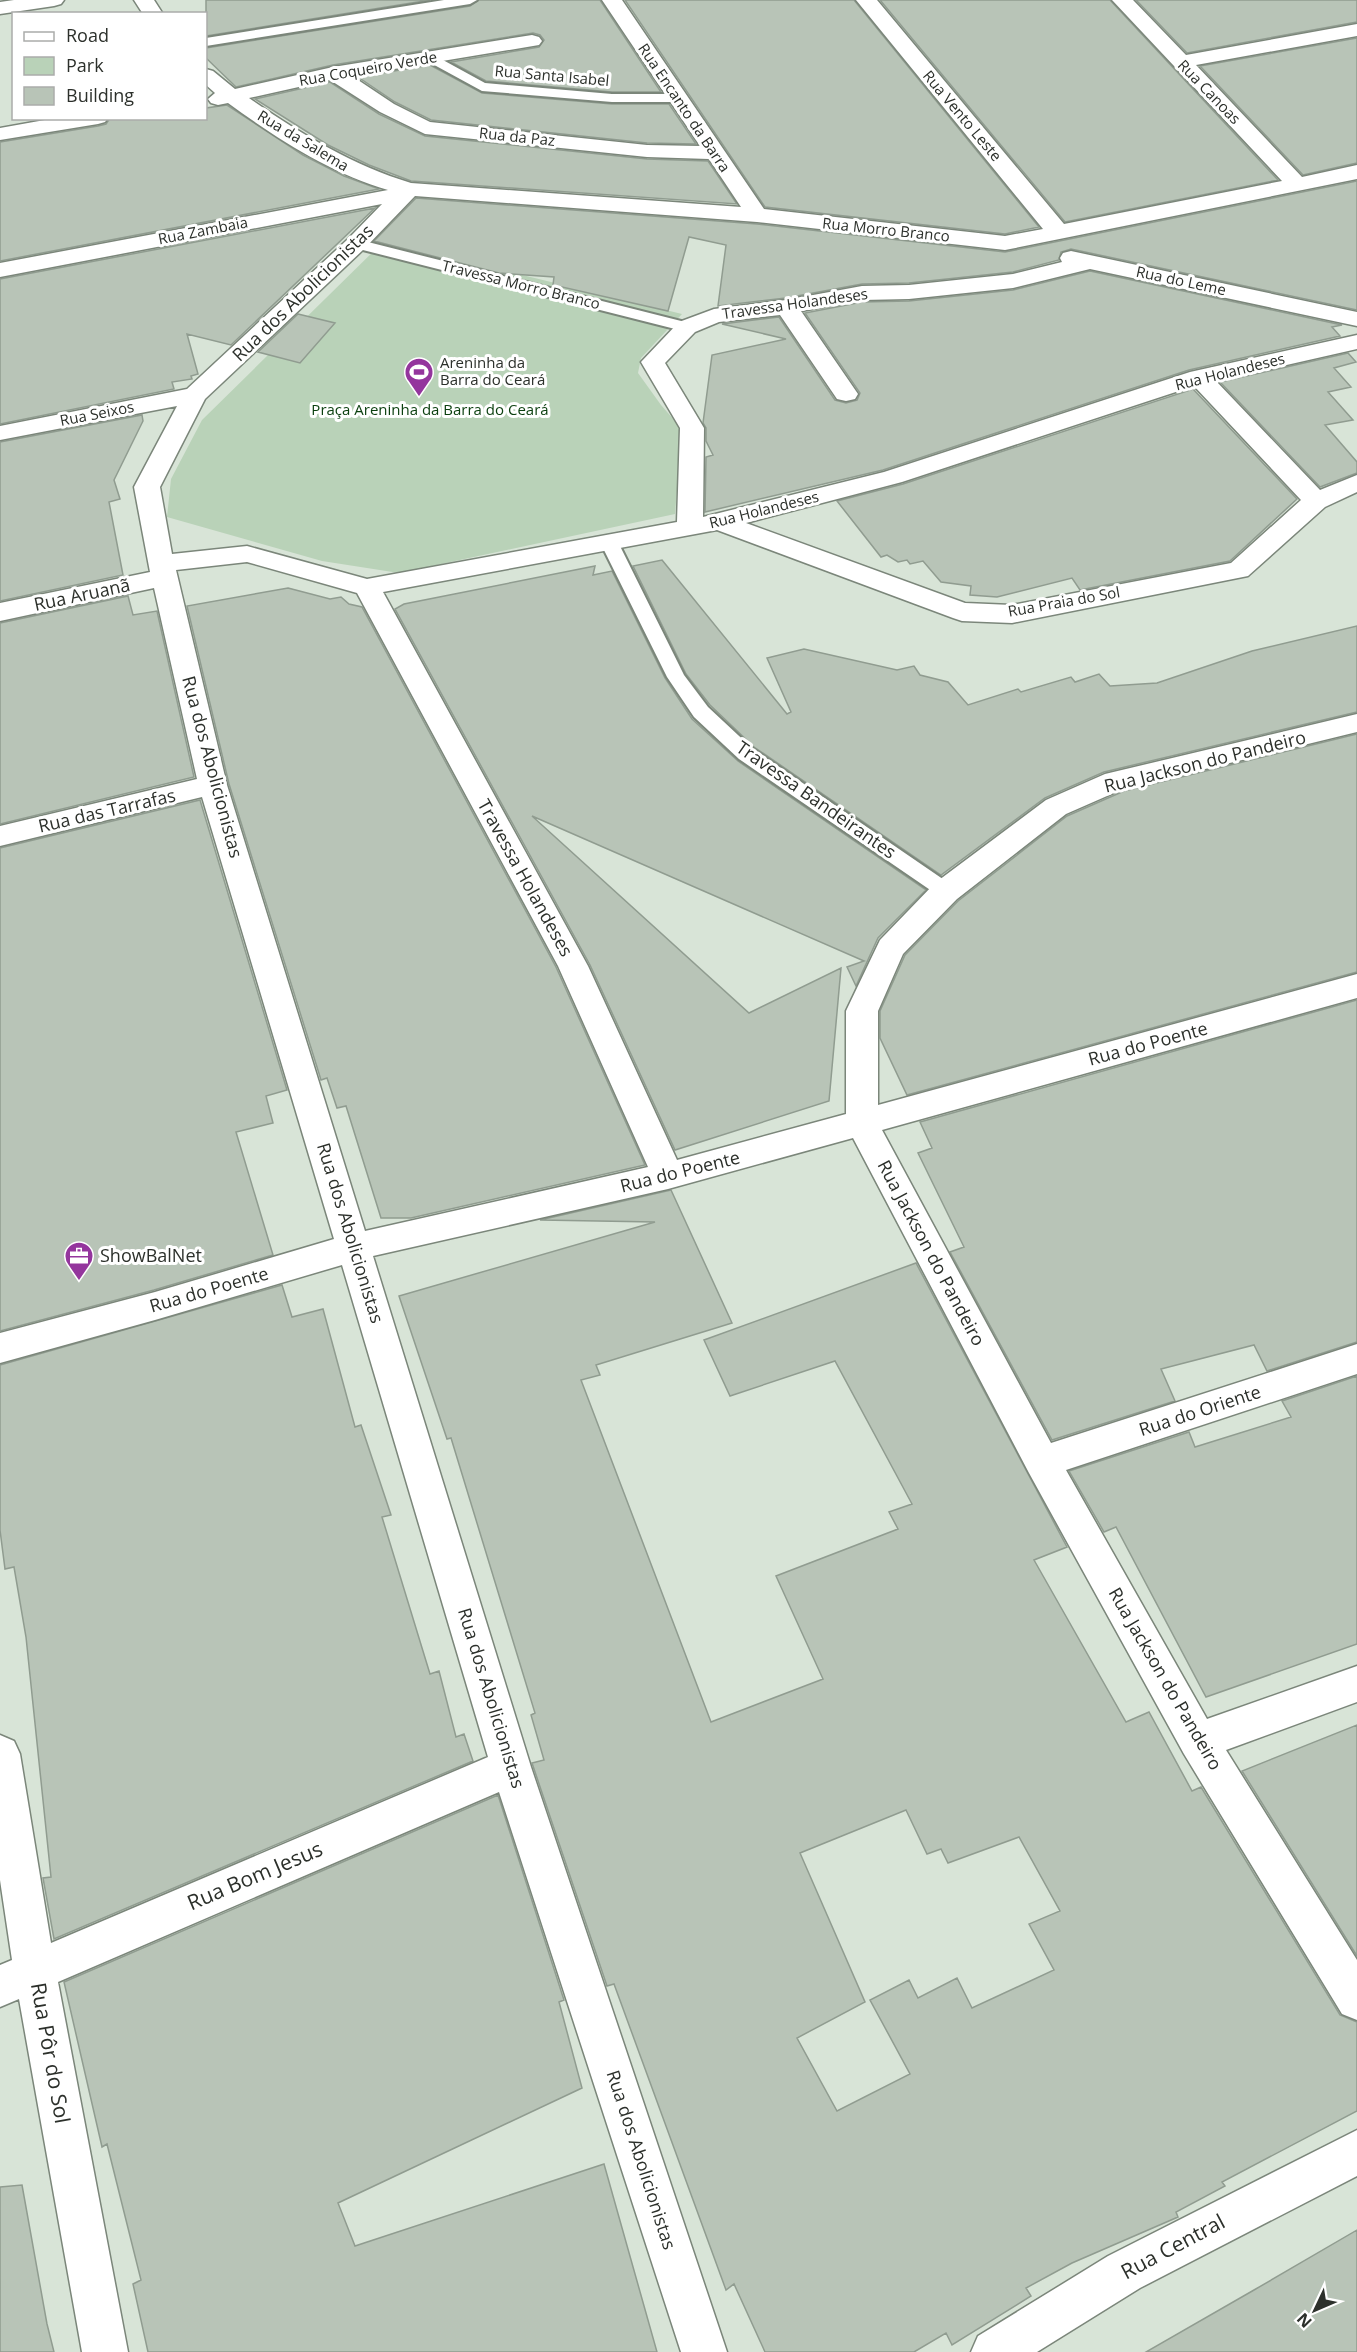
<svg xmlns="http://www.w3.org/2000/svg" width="1357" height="2352" font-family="'Open Sans',sans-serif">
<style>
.green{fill:#b9d2b8}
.building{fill:#b8c4b7;stroke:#909c90;stroke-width:1.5;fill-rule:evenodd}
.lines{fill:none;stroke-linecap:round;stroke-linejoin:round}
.lane-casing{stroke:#7b867a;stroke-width:4}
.street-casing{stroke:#7b867a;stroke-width:3}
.lane{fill:#fff;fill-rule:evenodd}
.street{fill:#fff;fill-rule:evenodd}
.labels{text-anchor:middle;stroke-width:6;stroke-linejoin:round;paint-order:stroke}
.far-street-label{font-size:15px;fill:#2c302b;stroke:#fff}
.far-poi-label{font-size:15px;fill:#2c302b;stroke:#fff;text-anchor:start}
.far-park-label{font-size:15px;fill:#0a3f0e;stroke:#fff}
.street-label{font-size:18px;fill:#2c302b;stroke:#fff}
.poi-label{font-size:18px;fill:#2c302b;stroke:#fff;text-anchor:start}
.near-street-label{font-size:21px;fill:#2c302b;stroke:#fff}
</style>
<rect width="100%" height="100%" fill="#d8e4d7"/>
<path class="green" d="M384 241 682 314 641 358 638 373 661 405 682 429 675 514 399 573 322 561 167 517 171 479 202 420Z"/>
<path class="building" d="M206 0H430L206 36Z
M479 0H600L661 92H612L486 81 451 62 539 47 544 40 540 35 533 33 333 65 236 87 206 58V48L470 6Z
M625 0H854L1039 227 1005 234 765 207Z
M880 0H1110L1278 180 1065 222Z
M1136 0H1357V22L1187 53Z
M1357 38V163L1303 175 1200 66Z
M430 65 482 93 612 104H669L696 144 647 143 431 120 395 102 358 77Z
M330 82 379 114 425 136 647 159 708 161 737 204 411 181 369 165 328 145 255 99Z
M227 105 303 155 344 176 379 189 0 261V142L98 126 106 124 110 118H206V108Z
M1357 181V310L1071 249 1061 252 1059 260 1013 272 909 283 862 284 786 298 718 306 726 245 689 237 668 311 553 285 554 277 499 273 374 241 416 198 757 224 1005 252Z
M375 208 231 345 187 334 198 374 191 376 192 379 172 382 174 389 0 424V279Z
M1090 271 1342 325 1332 327 1340 336 1189 370 883 470 705 512 706 457 713 455 706 441V428L703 423 712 355 786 339 722 324 779 317 835 400 846 403 857 400 860 393 805 313 862 302 909 301 1013 290Z
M298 314 335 323 300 363 258 352Z
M1348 353 1356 362 1334 368 1351 387 1328 392 1353 420 1325 425 1357 462V473L1320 487 1220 382Z
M1193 389 1297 499 1230 561 1080 590 1072 578 997 597 970 595 971 586 941 582 923 561 910 564 907 560 898 562 887 555 881 557 837 501 903 484Z
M142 415 143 421 114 480 120 499 109 502 123 575 0 601V442Z
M662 560 787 714 791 712 767 658 804 649 897 670 914 666 920 675 948 682 968 705 1018 689 1021 692 1071 677 1075 682 1099 674 1110 686 1157 683 1252 651 1357 626V712L1104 772 1045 798 941 875 754 747 710 705 686 674 633 566Z
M595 566 593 575 612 571 665 678 692 719 738 761 926 890 878 938 856 986 847 967 864 961 532 816 749 1013 841 968 829 1101 675 1150 590 965 395 609 404 604Z
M288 588 330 599 341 597 349 604 362 607 556 967 645 1165 411 1218H381L346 1106 337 1108 327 1078 321 1080 229 784 187 606Z
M128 596 133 615 157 611 194 777 0 824V623Z
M1357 734V972L907 1095 880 1038V1011L905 955 958 901 1067 816 1124 791Z
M200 800 287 1090 266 1096 273 1123 236 1132 273 1255 154 1290 0 1331V848Z
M1357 1000V1342L1267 1371 1254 1345 1161 1369 1175 1401 1052 1440 950 1252 964 1247 918 1153 932 1148 920 1122Z
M671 1190 732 1323 596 1365 600 1375 581 1380 711 1722 823 1679 776 1576 898 1529 889 1512 912 1504 835 1361 730 1396 704 1340 916 1263 1067 1547 1034 1560 1126 1722 1149 1712 1192 1791 1201 1787 1340 2015 1357 2022V2111L1222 2182 1225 2186 1176 2212 1178 2217 1072 2263 1026 2288 1031 2296 952 2345 946 2333 914 2352H765L734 2284 726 2290 614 1984 607 1986 533 1766 532 1763 544 1760 531 1715 535 1713 451 1438 447 1439 399 1296 655 1222 540 1220ZM906 1810 927 1854 941 1849 948 1863 1019 1837 1060 1911 1029 1924 1054 1970 972 2008 957 1978 918 1998 909 1980 870 2000 910 2074 837 2111 797 2038 865 2002 800 1853Z
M282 1285 292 1317 323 1309 355 1427 361 1425 391 1515 382 1517 430 1674 439 1671 456 1737 464 1734 473 1761 54 1939 43 1878 51 1877 26 1637 14 1567 5 1569 0 1530V1365Z
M1357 1376V1644L1206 1697 1116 1527 1104 1532 1069 1471 1189 1432 1195 1447 1291 1417 1282 1401Z
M1357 1725V1956L1242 1771Z
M498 1795 564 2000 559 2002 582 2088 338 2203 355 2246 604 2164 657 2352H148L133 2284 141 2280 107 2144 102 2147 64 1982Z
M22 2185 47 2324 54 2352H0V2187Z
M1357 2230V2352H1146L1254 2290Z"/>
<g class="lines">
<g class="lane-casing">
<path id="lane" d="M444 0H477L470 4 206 46V38Z
M432 54 485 83 612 94H677L684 98 677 102H612L482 91 427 61 425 58 427 55Z
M356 239 693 324 695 327 687 332 351 247 348 244 351 241Z
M609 536 615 538 618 542 684 675 708 707 753 749 953 886 956 891 953 896 946 898 939 896 739 759 694 717 667 677 600 542 603 538Z"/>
</g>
<g class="street-casing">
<path id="street" d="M14 0H64L61 4 54 6 0 14V2Z
M134 0H154L163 14H143Z
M602 0H622L764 209 1005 236 1043 229 856 0H877L1064 224 1282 181 1112 0H1133L1186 55 1357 24V36L1196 65 1302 177 1357 165V179L1005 250 757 222 415 196 364 249 205 399 160 487 172 554 247 546 367 579 677 522 680 428 641 362 679 322 714 309 786 300 862 286 909 285 1013 274 1062 262 1060 258 1063 253 1071 251 1357 312V326L1090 269 1013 288 909 299 862 300 801 311 858 394 855 399 846 401 837 399 780 315 719 322 695 332 665 363 704 428 703 517 884 472 1190 372 1357 335V349L1216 381 1320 490 1357 475V492L1325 507 1248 576 1012 623 962 621 953 618 717 530 383 592 588 966 677 1160 846 1114V1011L880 940 935 883 1046 800 1105 774 1357 714V732L1123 789 1066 814 957 899 903 954 878 1011V1105L1357 974V998L882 1130 1051 1443 1357 1344V1374L1066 1470 1207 1719 1357 1666V1702L1226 1750 1357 1960V2020L1342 2014 1184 1754 1029 1473 853 1138 668 1189 373 1256 531 1767 727 2352H681L499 1792 58 1982 128 2352H82L19 1999 0 2007V1965L12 1960 0 1880V1735L14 1741 20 1754 51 1943 488 1757 342 1265 155 1320 0 1363V1333L155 1292 334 1239 202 797 0 846V826L197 779 154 588 0 621V603L150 572 134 487 177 406 0 440V426L187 389 348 239 382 204 0 277V263L388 190C330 173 276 138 228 103L218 105 211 103 208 99 215 93 206 85V69L213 71 235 89 333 67 532 35 539 37 542 41 539 45 352 76 394 104 430 122 647 145 700 146ZM330 80 380 112 425 134 647 157 709 159 741 207 411 183C352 165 299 133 249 98ZM1194 386 1301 500 1231 563 1012 605 965 603 746 523 902 482ZM247 562 357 593 558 966 648 1167 365 1231 227 785 176 570Z
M56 118H108L105 122 98 124 0 140V128Z
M1357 2130V2176L1140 2288 1037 2352H971L978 2336 1108 2256Z"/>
</g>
<use href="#lane" class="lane"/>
<use href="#street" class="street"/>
</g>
<defs>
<g id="stadium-pin" transform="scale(1.5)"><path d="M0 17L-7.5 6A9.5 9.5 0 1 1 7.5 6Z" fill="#94359d" stroke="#fff"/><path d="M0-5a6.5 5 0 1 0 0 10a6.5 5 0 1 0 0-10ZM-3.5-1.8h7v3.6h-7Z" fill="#fff"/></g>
<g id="office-pin" transform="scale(1.5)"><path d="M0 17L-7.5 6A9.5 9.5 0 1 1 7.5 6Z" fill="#94359d" stroke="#fff"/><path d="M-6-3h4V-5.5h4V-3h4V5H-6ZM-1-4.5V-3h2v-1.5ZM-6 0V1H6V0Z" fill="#fff"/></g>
</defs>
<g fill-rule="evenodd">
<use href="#stadium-pin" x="419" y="372"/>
<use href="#office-pin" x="79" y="1256"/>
</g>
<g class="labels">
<g class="far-street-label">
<text transform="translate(368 69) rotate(-10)" y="5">Rua Coqueiro Verde</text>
<text transform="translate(552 76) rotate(5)" y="5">Rua Santa Isabel</text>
<text transform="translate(1209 92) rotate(46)" y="5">Rua Canoas</text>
<text transform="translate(684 108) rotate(56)" y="5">Rua Encanto da Barra</text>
<text transform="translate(962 116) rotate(50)" y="5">Rua Vento Leste</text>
<text transform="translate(517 137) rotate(6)" y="5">Rua da Paz</text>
<text transform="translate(303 141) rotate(31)" y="5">Rua da Salema</text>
<text transform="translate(886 230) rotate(6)" y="5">Rua Morro Branco</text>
<text transform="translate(203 231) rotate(-11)" y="5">Rua Zambaia</text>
<text transform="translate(1181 281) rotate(12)" y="5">Rua do Leme</text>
<text transform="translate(521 285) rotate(14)" y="5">Travessa Morro Branco</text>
<text transform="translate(795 304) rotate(-8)" y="5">Travessa Holandeses</text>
<text transform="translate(1230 372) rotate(-14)" y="5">Rua Holandeses</text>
<text transform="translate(97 414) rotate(-11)" y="5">Rua Seixos</text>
<text transform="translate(764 510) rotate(-14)" y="5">Rua Holandeses</text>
<text transform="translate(1064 602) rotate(-10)" y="5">Rua Praia do Sol</text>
</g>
<g class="far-poi-label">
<text x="440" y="368">Areninha da<tspan x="440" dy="17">Barra do Ceará</tspan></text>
</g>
<g class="far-park-label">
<text x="430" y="415">Praça Areninha da Barra do Ceará</text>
</g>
<g class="street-label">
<text transform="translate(303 293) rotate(-44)" y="6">Rua dos Abolicionistas</text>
<text transform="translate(82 595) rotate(-12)" y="6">Rua Aruanã</text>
<text transform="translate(1205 762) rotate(-14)" y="6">Rua Jackson do Pandeiro</text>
<text transform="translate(212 767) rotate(75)" y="6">Rua dos Abolicionistas</text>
<text transform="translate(816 800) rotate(35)" y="6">Travessa Bandeirantes</text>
<text transform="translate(107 811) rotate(-13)" y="6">Rua das Tarrafas</text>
<text transform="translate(525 878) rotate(61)" y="6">Travessa Holandeses</text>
<text transform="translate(1148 1044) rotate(-15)" y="6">Rua do Poente</text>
<text transform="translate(680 1172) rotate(-14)" y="6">Rua do Poente</text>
<text transform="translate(350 1233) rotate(73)" y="6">Rua dos Abolicionistas</text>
<text transform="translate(931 1253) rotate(62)" y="6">Rua Jackson do Pandeiro</text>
<text transform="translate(209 1290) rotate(-16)" y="6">Rua do Poente</text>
<text transform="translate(1200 1411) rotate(-18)" y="6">Rua do Oriente</text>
<text transform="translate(1165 1679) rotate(60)" y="6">Rua Jackson do Pandeiro</text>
<text transform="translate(491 1698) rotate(73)" y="6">Rua dos Abolicionistas</text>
<text transform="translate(641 2160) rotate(72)" y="6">Rua dos Abolicionistas</text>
</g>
<g class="poi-label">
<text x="100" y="1262">ShowBalNet</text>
</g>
<g class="near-street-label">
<text transform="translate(255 1876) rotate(-23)" y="7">Rua Bom Jesus</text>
<text transform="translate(50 2053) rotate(80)" y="7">Rua Pôr do Sol</text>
<text transform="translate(1173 2247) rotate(-28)" y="7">Rua Central</text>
</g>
</g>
<rect x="12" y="12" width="195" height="108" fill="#ffffff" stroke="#abacaa" stroke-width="1.5"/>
<rect x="24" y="32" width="30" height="9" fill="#ffffff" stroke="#abacaa" stroke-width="1.5"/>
<text x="66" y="42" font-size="18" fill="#2c302b">Road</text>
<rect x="24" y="57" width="30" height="18" fill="#b9d2b8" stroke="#abacaa" stroke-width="1.5"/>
<text x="66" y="72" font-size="18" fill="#2c302b">Park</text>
<rect x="24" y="87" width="30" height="18" fill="#b8c4b7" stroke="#abacaa" stroke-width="1.5"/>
<text x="66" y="102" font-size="18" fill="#2c302b">Building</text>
<g transform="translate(1315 2310) rotate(226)" stroke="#ffffff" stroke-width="4.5" paint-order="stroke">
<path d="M0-4.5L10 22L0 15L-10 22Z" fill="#2c302b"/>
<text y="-9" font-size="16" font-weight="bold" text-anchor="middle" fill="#2c302b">N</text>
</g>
</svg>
